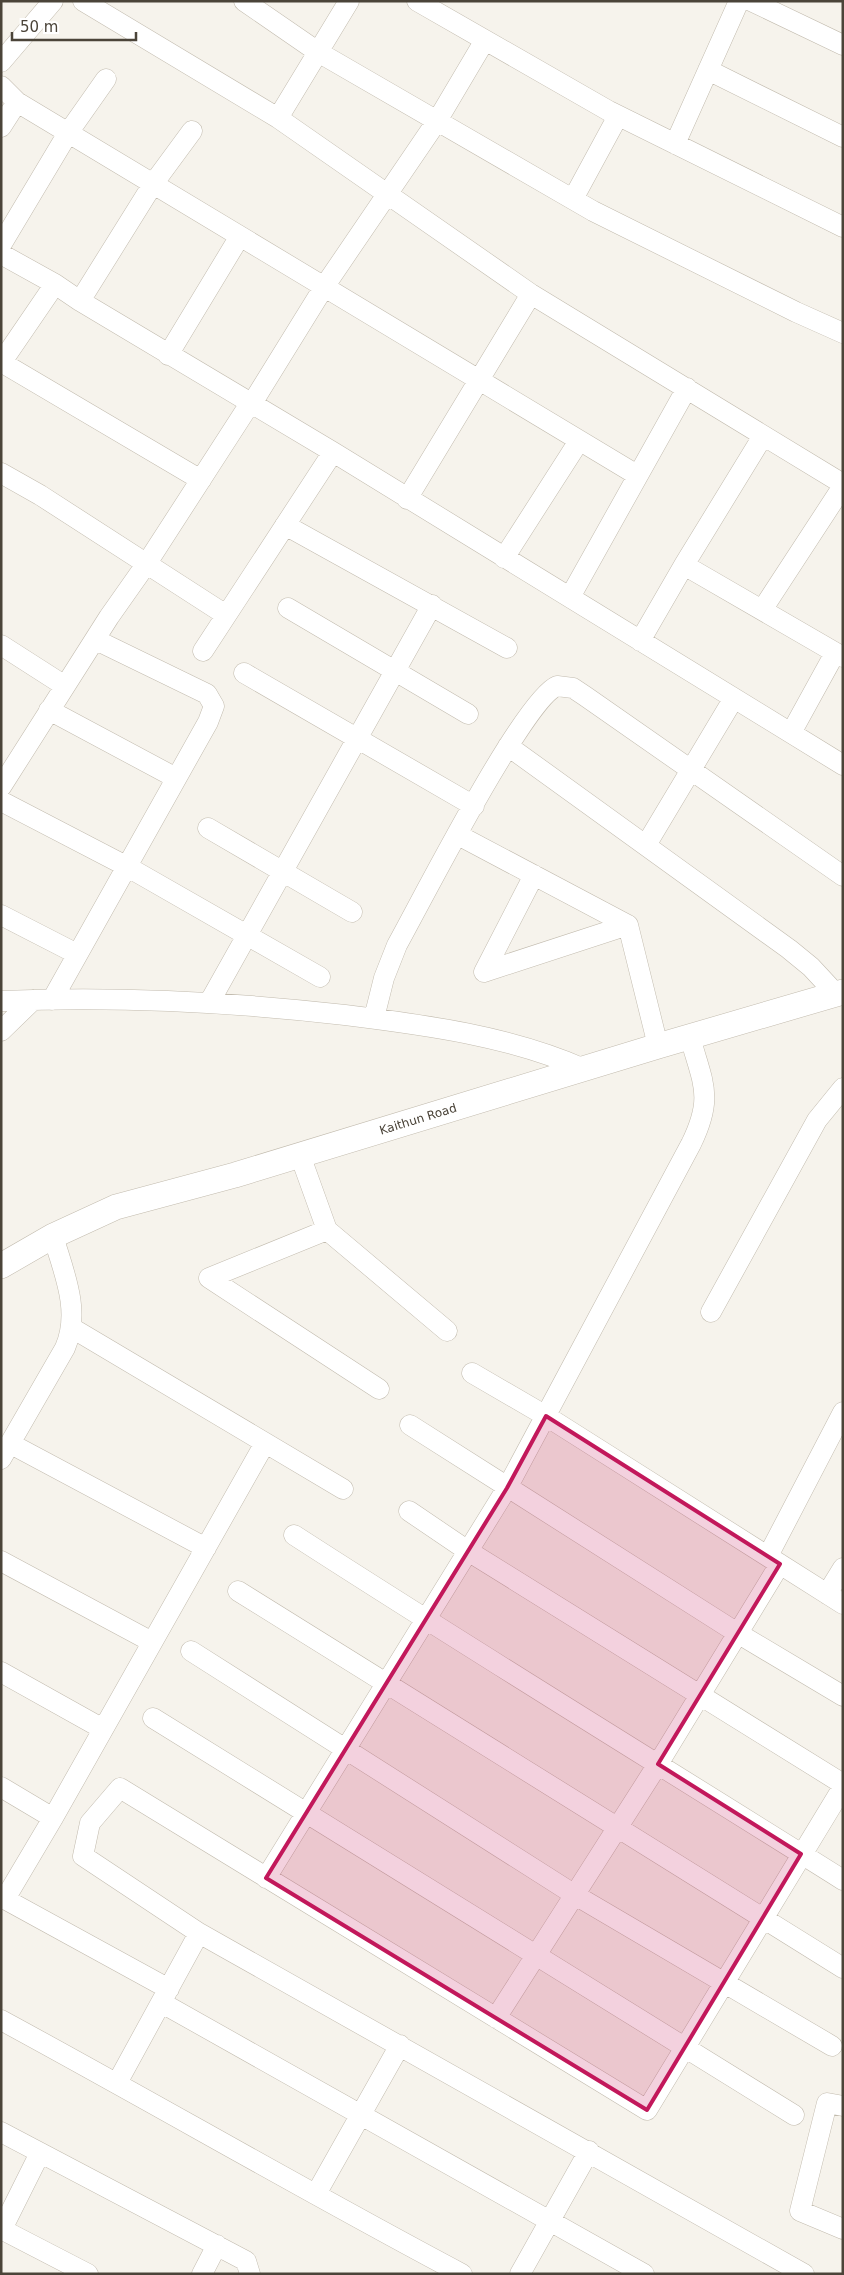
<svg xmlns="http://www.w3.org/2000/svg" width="844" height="2275" font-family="'DejaVu Sans',sans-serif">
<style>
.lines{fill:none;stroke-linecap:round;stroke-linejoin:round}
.minor-casing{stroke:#c2bbae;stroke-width:21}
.tertiary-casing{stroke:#c2bbae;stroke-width:26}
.minor{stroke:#fff;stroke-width:20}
.tertiary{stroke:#fff;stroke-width:25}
.marked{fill:#c2185b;fill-opacity:0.2;stroke:#c2185b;stroke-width:4;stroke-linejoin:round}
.labels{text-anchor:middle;stroke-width:4.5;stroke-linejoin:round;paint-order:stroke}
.street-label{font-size:12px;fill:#4b4439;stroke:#fff}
</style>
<rect width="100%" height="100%" fill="#f6f3ec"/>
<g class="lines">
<g class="minor-casing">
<path id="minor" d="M83 1 278 118 531 294 843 484
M244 1 318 52 593 211 796 312 843 333
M417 1 609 111 843 227
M751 1 843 45
M1 62 53 1
M708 70 843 137
M1 86 17 102 637 475
M278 118 349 1
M1 127 17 102
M675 144 739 1
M573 199 618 116
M1 245 68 133 106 79
M1 254 55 284 80 301 333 452 843 765
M80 301 153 184 192 131
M168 355 240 236
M1 362 201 480
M1 363 55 284
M251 405 324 287 437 121 485 40
M1 473 40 495 226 615
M407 499 531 294
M285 525 507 648
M504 558 579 441
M684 565 843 657
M570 597 687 388
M288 608 468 714
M762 610 843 486
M640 641 684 565 763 436
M1 645 65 686
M203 651 333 452
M244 673 474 806
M49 710 176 778
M791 733 835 653
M508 746 789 949 811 967 836 994
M1 787 109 617 147 563 251 402
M1 801 126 866 320 977
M208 828 352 912
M458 835 628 925 658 1046
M646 845 734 698
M534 875 484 972 628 925
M1 915 77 954
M52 1000 208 722 214 706 207 694 96 640
M1 1001C115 996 232 1002 345 1015 426 1025 509 1036 584 1069
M209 1003 432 605
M374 1018 384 978 397 945C421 902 524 699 557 686L573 688 585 696 843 876
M1 1031 33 1000
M300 1155 327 1230 447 1331
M327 1230 209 1278 379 1389
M711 1312 817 1120 843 1088
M72 1328 343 1489
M472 1373 546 1416 843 1604
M410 1425 739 1634 843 1696
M11 1444 206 1548
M1 1459 65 1348C81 1311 64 1273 53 1236
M409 1511 468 1551 843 1784
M294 1535C475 1652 660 1765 843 1880
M768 1556 843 1412
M1 1561 152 1642
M238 1591 843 1968
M827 1594 843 1568
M191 1651 575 1895 832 2046
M1 1672 103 1729
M153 1718 794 2115
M1 1787 53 1818
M266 1878 507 1488 691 1144C714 1097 703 1084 690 1037
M1 1897 169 1989
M5 1899 53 1818 265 1443
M199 1933 83 1856 90 1823 120 1788 647 2110 843 1787
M162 2003 644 2274
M496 2018 658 1764 780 1564
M1 2020C156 2104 307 2192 462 2274
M117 2083 199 1933 804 2274
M843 2106 827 2103 800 2211 843 2229
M1 2132 246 2261 250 2274
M316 2194 400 2045
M1 2229 88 2274
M1 2231 40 2153
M202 2274 217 2245
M520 2274 589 2151"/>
</g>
<g class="tertiary-casing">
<g id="tertiary">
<path id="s1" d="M1 1266 53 1236 116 1207 235 1175 658 1046 843 992"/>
</g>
</g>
<use href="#minor" class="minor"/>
<use href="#tertiary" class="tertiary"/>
</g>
<path class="marked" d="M546 1416 780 1564 658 1764 801 1854 647 2110 266 1878 507 1488Z"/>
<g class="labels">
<g class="street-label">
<text dy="4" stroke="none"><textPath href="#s1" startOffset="444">Kaithun Road</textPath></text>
</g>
</g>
<rect width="844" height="2275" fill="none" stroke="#4b4439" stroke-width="5"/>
<path d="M12 32v8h124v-8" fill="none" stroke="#4b4439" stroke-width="2.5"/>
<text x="20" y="32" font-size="15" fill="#4b4439" stroke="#ffffff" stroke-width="4" paint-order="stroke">50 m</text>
</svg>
